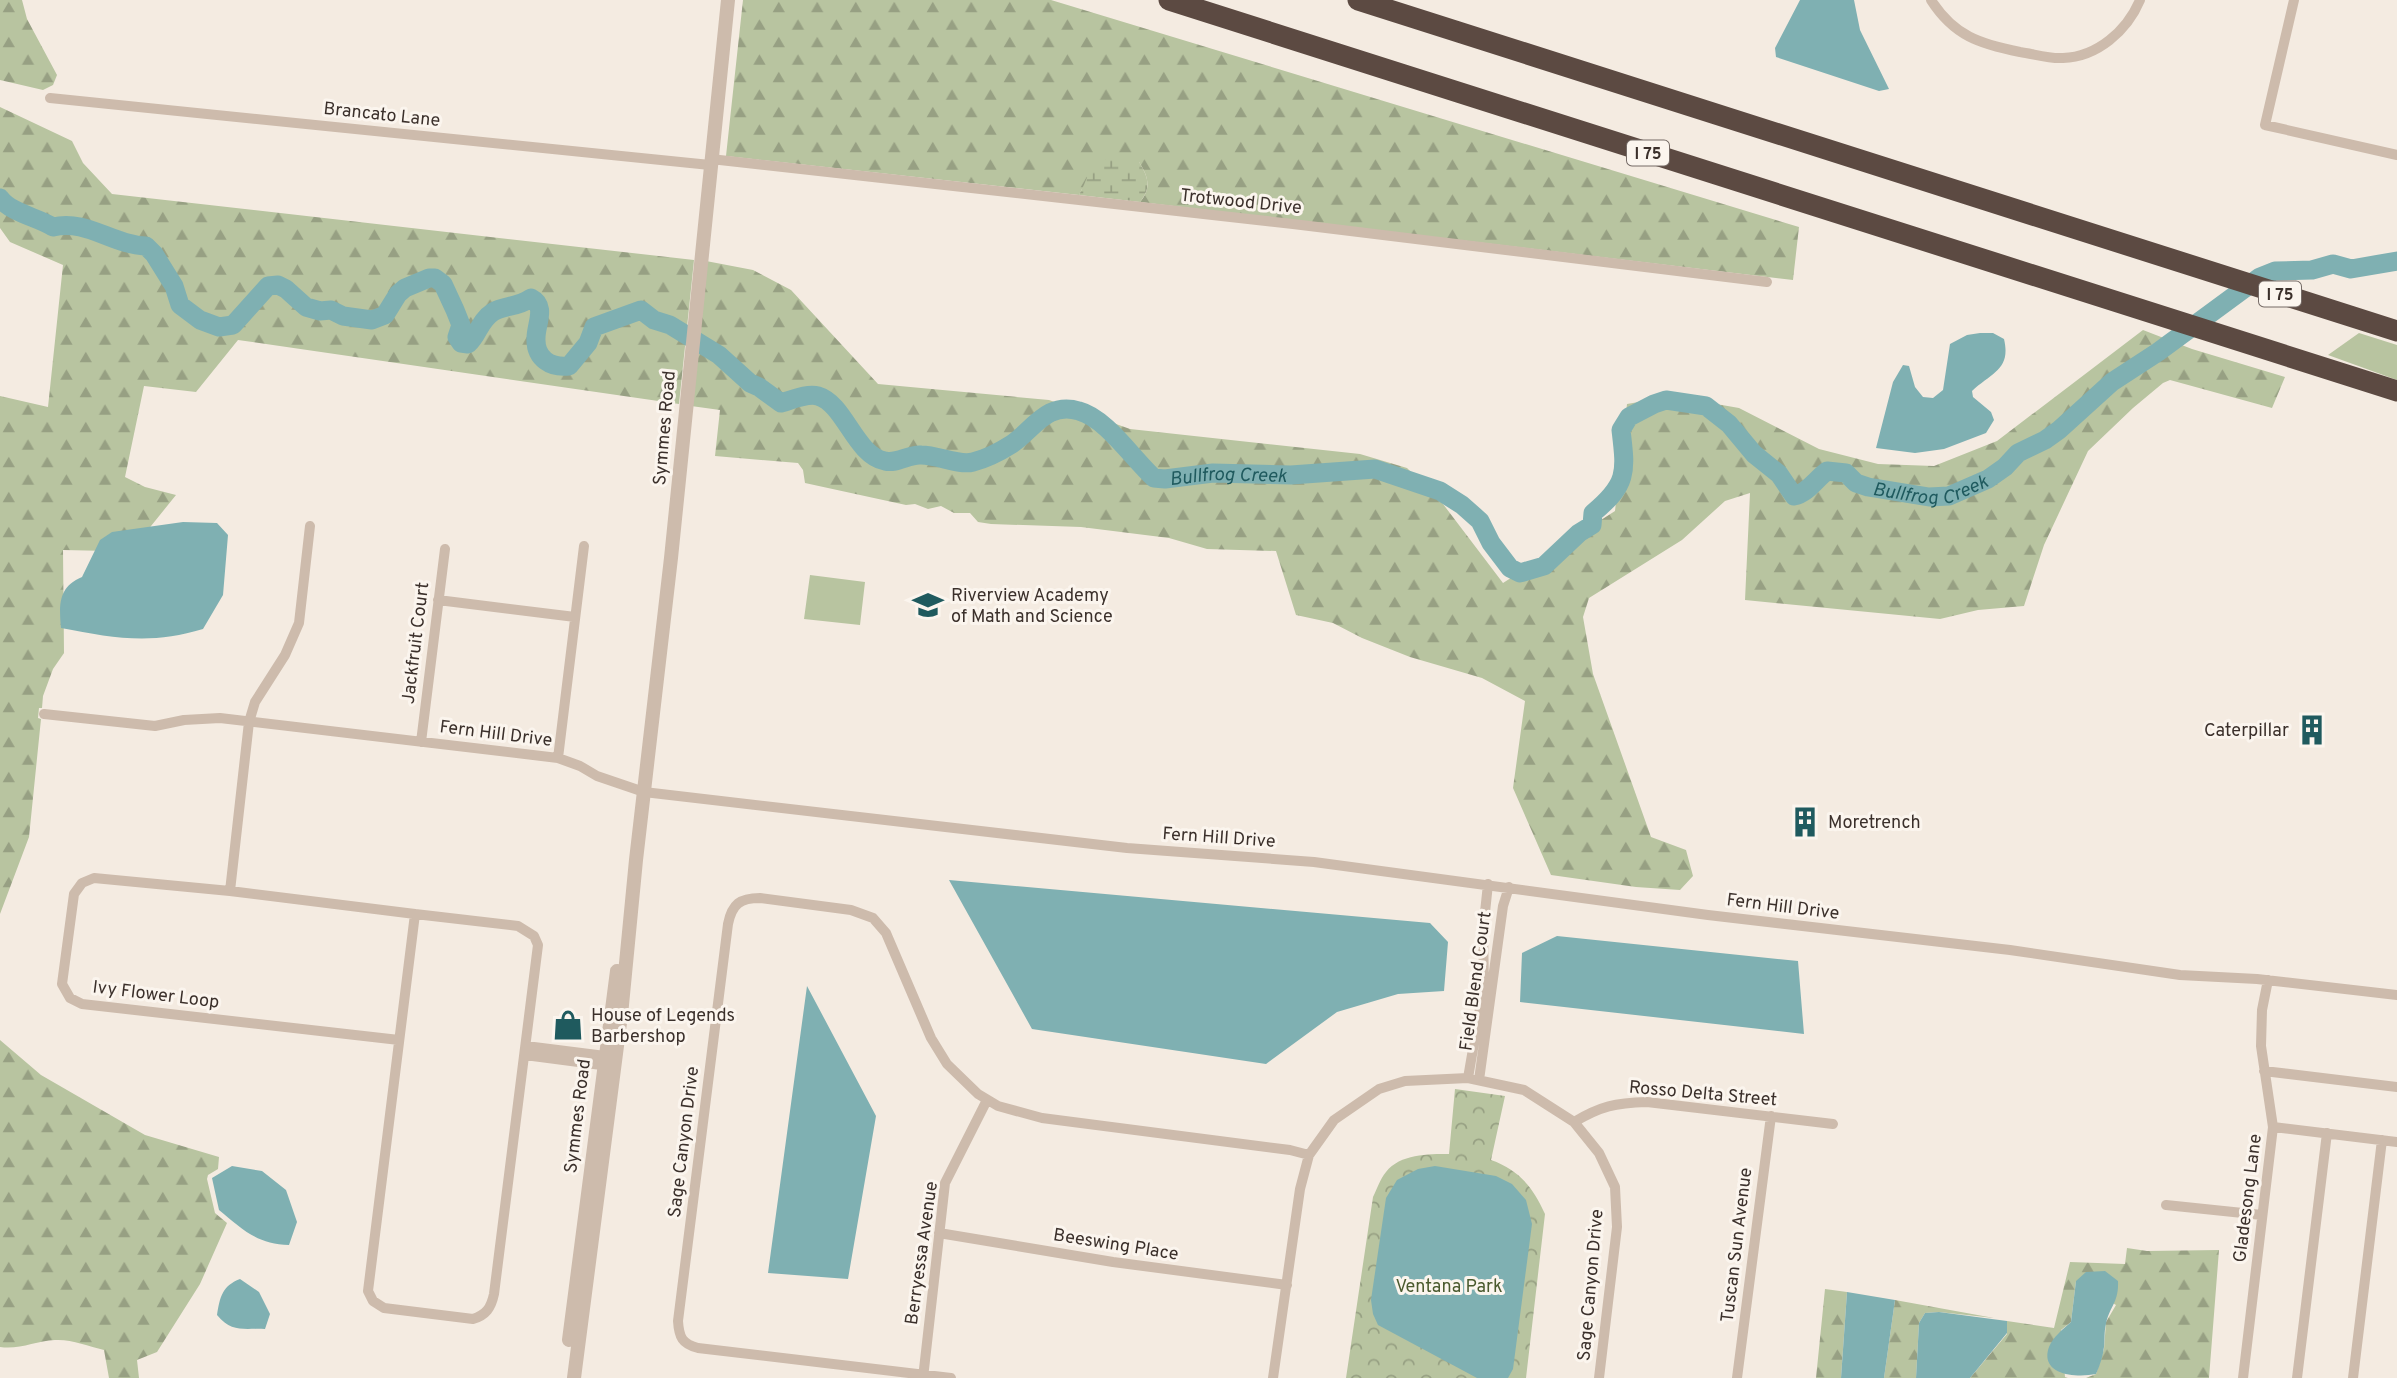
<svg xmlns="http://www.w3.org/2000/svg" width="2397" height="1378" font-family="Overpass,sans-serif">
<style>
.green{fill:#b8c4a0}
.forest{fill:url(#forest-firs)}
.wetland{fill:url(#wetland-marsh)}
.park{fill:url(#park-crowns)}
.water{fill:#7fb0b2}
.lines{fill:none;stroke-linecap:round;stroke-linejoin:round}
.river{stroke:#7fb0b2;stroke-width:19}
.minor{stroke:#cdbbac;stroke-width:10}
.tertiary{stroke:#cdbbac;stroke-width:14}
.motorway{stroke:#5c4a42;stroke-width:21}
.labels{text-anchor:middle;stroke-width:6;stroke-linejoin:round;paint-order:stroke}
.shield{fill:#fbf5ee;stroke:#756b66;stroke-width:2}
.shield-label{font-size:16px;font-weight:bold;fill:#3b302b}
.street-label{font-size:18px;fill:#3b302b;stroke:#fbf5ee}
.poi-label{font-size:18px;fill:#3b302b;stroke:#fbf5ee;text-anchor:start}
.park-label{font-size:18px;fill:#4a5a2e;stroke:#fbf5ee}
.water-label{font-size:19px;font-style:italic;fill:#1f5a5e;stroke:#fbf5ee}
</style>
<defs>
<pattern id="forest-firs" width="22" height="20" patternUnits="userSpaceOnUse" patternTransform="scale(1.75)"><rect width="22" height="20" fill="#b8c4a0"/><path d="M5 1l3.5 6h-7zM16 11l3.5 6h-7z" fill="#97a083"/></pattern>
<pattern id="wetland-marsh" width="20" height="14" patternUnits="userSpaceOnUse" patternTransform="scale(1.75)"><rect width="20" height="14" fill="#b8c4a0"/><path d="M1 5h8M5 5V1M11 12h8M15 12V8" fill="none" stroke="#97a083"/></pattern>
<pattern id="park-crowns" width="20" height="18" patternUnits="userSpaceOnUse" patternTransform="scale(1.75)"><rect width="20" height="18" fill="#b8c4a0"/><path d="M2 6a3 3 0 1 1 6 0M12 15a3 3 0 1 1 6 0" fill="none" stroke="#97a083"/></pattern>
</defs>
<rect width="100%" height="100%" fill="#f4ebe1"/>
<path class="green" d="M2359 333 2397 345V380L2328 355Z
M810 575 865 582 860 625 804 619Z"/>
<path class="forest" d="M0 0H22L27 19 57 75 53 85 43 90 0 80Z
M743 0H1051L1799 227 1793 280 1140 202C1152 188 1148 176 1139 162L1082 189 1079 195 726 156Z
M0 107 72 141 83 163 112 194 694 260 679 404 238 340 196 392 144 386 125 477 145 487 176 495 147 531 109 551 63 550 64 653 53 669 43 696 42 708H39L38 718 41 719 29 837 0 914V396L48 407 63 265 10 242 0 228Z
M706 261 753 270 791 290 878 384 1049 400 1130 429 1360 454 1407 468 1443 504 1503 583 1615 511 1627 404 1656 399H1688L1739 408 1819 449 1878 464 1934 466 1997 441 2143 330 2192 349 2285 377 2272 408 2170 380 2163 383 2133 408 2088 451 2044 545 2024 606 1978 610 1940 619 1745 600 1750 493 1725 501 1682 540 1589 598 1583 617 1593 674 1651 837 1686 850 1693 876 1680 890 1636 887 1551 875 1513 788 1525 701 1482 678 1410 657 1362 638 1333 623 1296 615 1276 551 1207 549 1169 538 1081 527 991 524 978 522 970 513H954L941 506 928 509 915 504 906 505 805 483 803 470 798 463 715 456 720 410 691 406Z
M0 1040 41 1075 145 1135 219 1157 218 1169 208 1175 207 1179 215 1213 227 1223 200 1284 157 1352 137 1360 139 1378H109L104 1350C88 1346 71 1339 55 1340 36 1341 19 1350 0 1347Z
M2127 1248 2147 1251 2219 1250 2209 1378H2086L2096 1374 2104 1349 2106 1322 2116 1305 2076 1281 2071 1322 2061 1330 2065 1377 2068 1378H1970L2007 1334V1321L2054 1328 2070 1262 2125 1264Z
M1825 1289 1847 1292 1841 1378H1816Z
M1895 1300 1994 1318 1939 1312 1925 1313 1919 1323 1916 1378H1884Z"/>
<path class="wetland" d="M1110 157 1139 162C1148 176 1152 188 1140 202L1079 195C1091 173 1085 170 1110 157Z"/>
<path class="park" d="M1455 1089 1505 1096 1491 1160C1519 1170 1533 1187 1545 1214L1526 1378H1346L1373 1197C1377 1189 1380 1179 1386 1172 1400 1154 1428 1154 1449 1154Z"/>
<path class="water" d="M1800 0H1854L1860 30 1889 89 1879 91 1776 57 1775 48Z
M1980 333H1993L2004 339C2011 369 1993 372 1972 391L1973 397 1991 412 1994 420 1986 433 1944 449 1915 453 1876 448 1893 382 1903 365 1909 366 1915 387 1923 397 1933 398 1943 390 1950 344 1967 335Z
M183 522 217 523 228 535 223 595 203 629C151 645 113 638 61 628 59 605 58 587 82 577L100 540 112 532Z
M949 880 1430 923 1448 942 1444 991 1398 994 1337 1012 1266 1064 1032 1029Z
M1557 936 1798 961 1804 1034 1520 1002 1522 953Z
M807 986 876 1116 848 1279 768 1273Z
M232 1166 262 1171 286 1190 297 1222 289 1245C258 1245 242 1229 219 1210L212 1178Z
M1435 1166 1496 1176 1512 1184 1526 1200 1532 1224 1513 1369 1508 1378H1477L1378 1325 1373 1314 1371 1300 1386 1198 1397 1180 1418 1169Z
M2105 1271 2118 1281C2119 1303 2109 1307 2106 1324 2104 1331 2105 1339 2104 1347 2103 1356 2100 1365 2096 1374 2076 1378 2039 1375 2049 1347 2053 1337 2063 1329 2071 1322L2076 1281 2086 1272Z
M240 1279 259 1292 270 1314 265 1329C243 1328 232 1333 217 1315 220 1297 222 1286 240 1279Z
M1847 1292 1895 1300 1884 1378H1841Z
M1939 1312 2007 1321V1333L1970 1378H1916L1919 1323 1925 1313Z"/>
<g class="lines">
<path class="river" id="s1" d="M0 198C11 213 37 217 53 227 87 219 112 245 146 246L154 254 174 286 180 305 200 320 219 327 233 325 268 286 278 285 286 289 306 307 320 311 331 310 343 316 372 320 385 315 398 294 405 288 429 278H435L443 284 455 310 461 325 457 337 461 343 468 344C479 334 479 321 493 312 504 305 517 308 531 298 547 306 536 324 536 338 535 359 551 368 569 366L588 343 594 327 641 310 654 320 670 325 719 355 750 383 759 387 781 403C792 400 807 393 818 396 845 404 855 455 885 461 897 464 909 454 921 455 938 455 959 466 973 462 985 459 1001 451 1012 444 1033 430 1047 401 1079 411 1106 418 1133 459 1154 478L1165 479 1213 473 1291 475 1375 469 1440 491 1462 505 1480 521 1491 543 1510 568 1520 573 1544 566 1579 533 1592 525 1593 513C1628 484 1626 472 1621 430L1629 417 1654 404 1666 400 1706 406 1729 424 1754 454 1779 474 1794 496C1808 493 1816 479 1827 471L1846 473 1856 483 1868 487 1929 497 1949 496 1988 479 2005 467 2018 453 2045 440 2059 430 2112 382 2158 352 2260 277 2275 271 2312 270 2333 264 2351 269 2397 261"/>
<path class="minor" d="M1931 0C1954 36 1980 44 2020 52 2034 54 2049 59 2063 58 2097 57 2127 31 2140 0
M2294 0 2265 125 2397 155
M50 98 710 165
M711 159 1293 224 1767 282
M438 600 575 617
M44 714 155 726 184 720 220 718 558 758 580 766 597 776 644 792 1127 848 1314 862 1708 915 2010 950 2180 975 2257 979 2397 995
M421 742 445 549
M558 758 584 546
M230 891 249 722 255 702 285 655 299 623 310 526
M415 914 518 926 534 936 538 945 494 1294C491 1308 486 1315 473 1319L384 1308 373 1301 368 1291Z
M399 1040 82 1004 70 998 62 984 74 894 82 883 94 878 230 891 415 914
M526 1046 613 1057
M525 1055 609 1066
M2264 1071 2397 1087
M1468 1078 1484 985 1483 931 1488 884
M1479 1080 1503 906 1509 887
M1574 1122C1601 1106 1615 1103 1647 1102L1833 1124
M2273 1127 2397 1142
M2166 1205 2262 1215
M939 1233 1113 1262 1287 1285
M923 1378 945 1183 987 1100
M951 1378 698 1348C682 1344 679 1337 678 1321L728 924C732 904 740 898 760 898L851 910 873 918 886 933 931 1038 947 1064 978 1094 998 1106 1042 1118 1290 1150 1309 1155
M1273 1378 1300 1189 1309 1155 1334 1120 1379 1089 1405 1081 1468 1078 1524 1090 1574 1122 1599 1153 1615 1187 1617 1227 1599 1378
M1737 1378 1771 1116
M2243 1378 2273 1127 2261 1046 2262 1010 2268 980
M2297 1378 2327 1133
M2353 1378 2382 1140"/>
<path class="tertiary" d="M569 1340 617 971
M574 1378 621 1015 636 860 671 558 728 0"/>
<path class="motorway" d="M1169 0 2397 391
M1358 0 2397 331"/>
</g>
<defs>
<g id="school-bare" transform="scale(2.415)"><path d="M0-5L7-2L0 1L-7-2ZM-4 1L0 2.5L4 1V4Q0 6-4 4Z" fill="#1f5a5e" stroke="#fbf5ee" stroke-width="2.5" paint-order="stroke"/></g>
<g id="building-bare" transform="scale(2.415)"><path d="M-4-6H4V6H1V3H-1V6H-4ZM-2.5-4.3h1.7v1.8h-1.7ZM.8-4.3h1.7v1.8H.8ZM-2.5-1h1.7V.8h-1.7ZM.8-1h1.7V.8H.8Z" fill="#1f5a5e" stroke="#fbf5ee" stroke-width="2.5" paint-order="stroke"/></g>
<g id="shop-bare" transform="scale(2.415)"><path d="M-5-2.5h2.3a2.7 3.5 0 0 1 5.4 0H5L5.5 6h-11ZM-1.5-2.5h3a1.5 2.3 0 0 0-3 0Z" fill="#1f5a5e" stroke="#fbf5ee" stroke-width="2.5" paint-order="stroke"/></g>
</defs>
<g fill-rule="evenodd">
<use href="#school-bare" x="928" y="605"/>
<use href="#building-bare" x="2312" y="730"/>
<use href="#building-bare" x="1805" y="822"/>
<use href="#shop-bare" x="568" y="1025"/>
</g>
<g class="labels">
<g class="shield">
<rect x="1627" y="140.5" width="42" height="25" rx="5"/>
<rect x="2259" y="281.5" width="42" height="25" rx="5"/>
</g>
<g class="shield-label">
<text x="1648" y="159">I 75</text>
<text x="2280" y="300">I 75</text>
</g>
<g class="street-label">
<text transform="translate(382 114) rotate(6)" y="6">Brancato Lane</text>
<text transform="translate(1241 201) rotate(6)" y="6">Trotwood Drive</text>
<text transform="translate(664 428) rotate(-85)" y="6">Symmes Road</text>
<text transform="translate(415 643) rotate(-83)" y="6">Jackfruit Court</text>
<text transform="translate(496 733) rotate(7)" y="6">Fern Hill Drive</text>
<text transform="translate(1219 837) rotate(4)" y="6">Fern Hill Drive</text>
<text transform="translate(1783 906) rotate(7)" y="6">Fern Hill Drive</text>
<text transform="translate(1475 981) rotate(-82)" y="6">Field Blend Court</text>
<text transform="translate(156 994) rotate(7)" y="6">Ivy Flower Loop</text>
<text transform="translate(1703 1093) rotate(5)" y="6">Rosso Delta Street</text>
<text transform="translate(577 1116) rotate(-83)" y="6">Symmes Road</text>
<text transform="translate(683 1142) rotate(-83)" y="6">Sage Canyon Drive</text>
<text transform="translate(2247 1198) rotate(-83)" y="6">Gladesong Lane</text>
<text transform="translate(1116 1244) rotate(9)" y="6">Beeswing Place</text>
<text transform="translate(1736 1245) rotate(-83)" y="6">Tuscan Sun Avenue</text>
<text transform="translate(921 1253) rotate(-82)" y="6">Berryessa Avenue</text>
<text transform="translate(1590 1285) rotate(-85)" y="6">Sage Canyon Drive</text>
</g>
<g class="poi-label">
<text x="951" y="601">Riverview Academy<tspan x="951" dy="21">of Math and Science</tspan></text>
<text x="2289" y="736" text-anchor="end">Caterpillar</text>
<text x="1828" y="828">Moretrench</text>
<text x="591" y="1021">House of Legends<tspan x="591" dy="21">Barbershop</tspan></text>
</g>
<g class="park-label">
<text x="1449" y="1292">Ventana Park</text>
</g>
<g class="water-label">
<text dy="7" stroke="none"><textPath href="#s1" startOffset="1577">Bullfrog Creek</textPath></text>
<text dy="7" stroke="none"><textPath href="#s1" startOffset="2480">Bullfrog Creek</textPath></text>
</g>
</g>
</svg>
